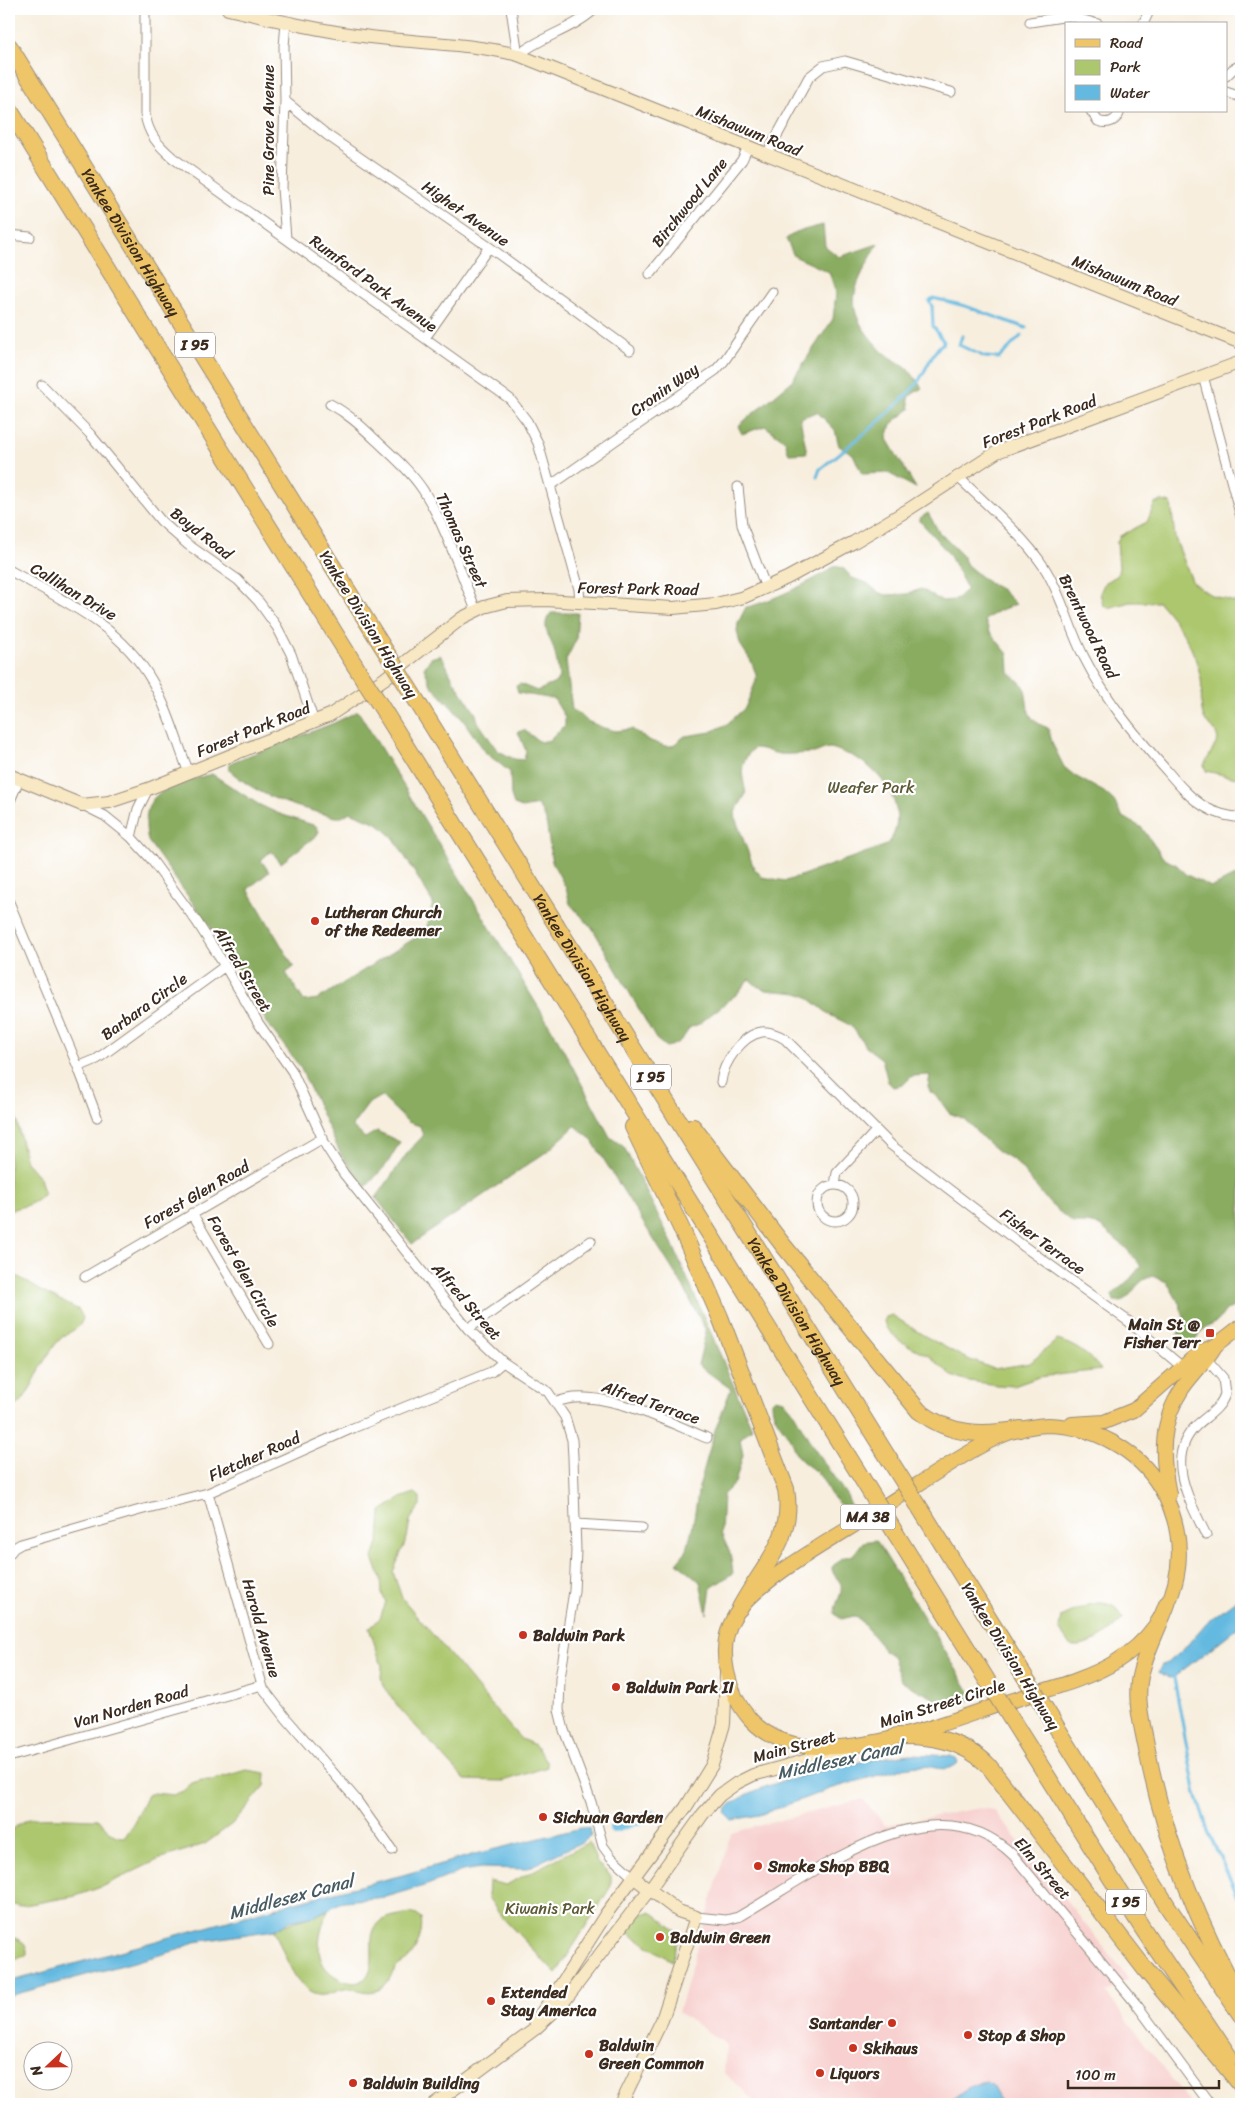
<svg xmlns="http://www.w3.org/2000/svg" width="1250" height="2113" font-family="Sriracha,sans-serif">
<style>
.built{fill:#f7d0cf}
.green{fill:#acc76e;stroke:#747846}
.forest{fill:#89ac61;stroke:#626b40;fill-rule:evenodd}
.water{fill:#63b9e0;stroke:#4f727f}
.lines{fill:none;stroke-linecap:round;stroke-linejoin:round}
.stream{stroke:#63b9e0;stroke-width:3}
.canal{stroke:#63b9e0;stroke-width:10}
.street-casing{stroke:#998c7e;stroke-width:11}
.secondary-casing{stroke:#998c7e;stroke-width:14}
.primary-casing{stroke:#998c7e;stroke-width:16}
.highway-casing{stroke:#998c7e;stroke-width:18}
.street{stroke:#fff;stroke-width:9}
.secondary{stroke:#f8e8c3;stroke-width:12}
.primary{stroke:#eec569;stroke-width:14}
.highway{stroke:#eec569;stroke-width:16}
.highway-bridge-casing{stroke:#998c7e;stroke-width:18;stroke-linecap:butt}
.highway-bridge{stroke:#eec569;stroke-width:16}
.poi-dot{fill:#c8321e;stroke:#fff;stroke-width:2}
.labels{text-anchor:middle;stroke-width:4.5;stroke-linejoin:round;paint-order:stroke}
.shield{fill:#fff;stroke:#766a62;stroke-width:1}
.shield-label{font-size:15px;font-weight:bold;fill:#3b2a1e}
.street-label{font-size:16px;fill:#3b2a1e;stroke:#fff}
.park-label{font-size:16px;fill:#5d5936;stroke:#fff}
.poi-label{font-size:16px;font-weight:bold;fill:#3b2a1e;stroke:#fff;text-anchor:start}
.water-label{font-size:18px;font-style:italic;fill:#495c62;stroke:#fff}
</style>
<rect width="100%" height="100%" fill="#fff"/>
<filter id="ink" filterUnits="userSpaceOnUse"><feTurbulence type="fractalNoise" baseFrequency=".02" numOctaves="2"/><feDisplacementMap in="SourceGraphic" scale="10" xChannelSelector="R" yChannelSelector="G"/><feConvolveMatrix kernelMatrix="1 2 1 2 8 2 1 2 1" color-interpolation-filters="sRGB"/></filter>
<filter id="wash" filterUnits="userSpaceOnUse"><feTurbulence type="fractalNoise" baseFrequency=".0096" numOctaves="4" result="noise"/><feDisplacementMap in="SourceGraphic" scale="20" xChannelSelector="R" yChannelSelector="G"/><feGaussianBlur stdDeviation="1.12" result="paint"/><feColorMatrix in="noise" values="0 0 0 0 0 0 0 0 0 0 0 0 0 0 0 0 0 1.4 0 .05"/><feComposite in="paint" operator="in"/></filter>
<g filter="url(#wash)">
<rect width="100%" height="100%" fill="#f7eede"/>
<path class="built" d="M863 1799 885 1825 980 1808 994 1810 1129 1979 1106 1993 1191 2104H758L724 2073 726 2044 678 2012 731 1833Z"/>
<path class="green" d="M1162 501 1171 503 1175 538 1193 583 1211 595 1241 604V779L1206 771 1204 765 1218 740C1216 727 1209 728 1204 718 1199 706 1203 692 1201 679 1195 648 1180 626 1159 602H1130L1108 608 1103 605 1100 593 1105 582 1117 576 1119 568 1117 542 1120 536 1147 522 1155 503Z
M9 1092 13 1104 26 1162 40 1178 44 1193C37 1204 22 1207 9 1210Z
M9 1271 43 1292 79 1310 83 1318C80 1328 75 1329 67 1334 60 1338 55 1344 51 1351 36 1370 31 1399 9 1412Z
M892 1315 923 1335 965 1358 994 1369 1030 1363 1057 1340C1074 1344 1091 1356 1101 1370L1039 1377 1014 1386 997 1385 969 1381 952 1376 929 1356 900 1341 886 1328 884 1321 886 1317Z
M415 1493 420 1497V1506L410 1520 407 1538 393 1572 402 1598 511 1728 521 1739 535 1745 547 1762V1767L504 1781 465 1780 400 1709 383 1686 381 1677 382 1666 369 1628 380 1618 386 1602 382 1594 381 1579 373 1558 379 1540 381 1511 403 1497Z
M1098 1603C1111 1603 1118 1607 1123 1619 1111 1631 1087 1651 1069 1645L1059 1628 1061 1617 1088 1605Z
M246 1770 266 1773 265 1786 232 1824 205 1844 162 1858 101 1887 76 1896 19 1906 9 1904V1833C13 1827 22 1822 29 1819 41 1816 83 1819 97 1819 108 1827 110 1838 125 1837L134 1823 147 1795 154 1793 173 1795 183 1791 192 1783 202 1780H212Z
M589 1842 597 1863 611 1876V1886L556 1974 500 1915 488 1897 489 1881 506 1885Z
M328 1910C317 1938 310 1968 345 1981 351 1983 358 1984 363 1980 386 1961 351 1922 400 1915 408 1913 414 1912 421 1918 424 1932 417 1950 407 1960 403 1963 398 1965 395 1969 389 1978 387 1988 375 1991 364 1994 354 1987 344 1989 335 1991 325 1998 314 1994 295 1988 282 1948 274 1930 293 1920 308 1919 328 1910Z
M649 1912 655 1914 677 1931 679 1939 672 1961 625 1931 637 1916Z
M9 1936C19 1939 28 1943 27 1955L9 1962Z"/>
<path class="forest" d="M823 225 825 246 839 257 878 244C851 292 840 308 883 352 889 358 898 361 905 367 912 372 917 381 922 388L908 397 910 409 891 424 887 439 916 488 888 473 862 474 853 454 839 446 835 430 817 412 800 418 807 453 789 454 785 441 765 426 742 434 738 426 791 382 833 319 836 293 829 272 794 256 786 239 796 232Z
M928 513 939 532 962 555 967 565 986 581 1002 590 1016 604 998 611 985 620 989 631 1008 654 1009 672 1024 686C1030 708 1023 718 1048 728L1053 745 1064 767 1075 776 1104 792 1114 801 1122 816 1142 828 1164 859 1177 865 1185 874 1211 887C1222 884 1230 876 1241 875V1305L1226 1310 1218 1321 1204 1329 1193 1343 1177 1344 1176 1338 1185 1320 1179 1303 1167 1282 1152 1276C1148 1278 1144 1279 1141 1282 1131 1290 1129 1303 1114 1301L1112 1295 1130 1279 1141 1266 1125 1247 1100 1226 1087 1223H1073L1050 1204 1015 1161 999 1152 987 1142 964 1119 949 1113 936 1095 931 1093 928 1087 930 1075 912 1076 903 1085 893 1087 888 1082 882 1059 866 1047 853 1028 846 1023 830 1015 806 996 798 993 766 990 757 986 749 979 737 994 699 1024 689 1028C684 1039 677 1045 666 1047L656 1039 593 929 570 904 566 888 552 862 546 820 538 805 522 808 514 805 511 796 510 772 486 753 463 720 431 685 424 668 431 658 440 655 444 660 453 679 476 714 478 722 497 750 514 759 524 760 526 751 518 732 524 730 540 742 550 740 565 725V717L554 699 518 693 516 686 520 684 537 691 555 683 559 677C558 667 556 656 553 646 548 635 541 624 551 613H578L576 640 566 660 572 710 581 715 587 721 604 728 616 731 632 729 648 740 665 746H672L685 736 711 732 727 724 745 708 756 681V674L751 661 740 644 737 631 738 623 746 607C763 605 821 578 834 566L843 568 852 578 867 583 878 592 886 595 907 594 921 589 942 601 955 600 967 589 949 554 920 521V518ZM754 748C764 748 771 753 780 754 786 755 808 753 814 753 819 752 824 748 829 748 833 748 840 751 844 753 878 763 915 811 887 845L786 881 762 877 754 868 736 820 735 812 746 794C742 773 738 764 754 748Z
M358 711 556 1036 610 1137 624 1147 672 1243 752 1428 740 1439 743 1455 735 1483 723 1495 721 1533 730 1553 733 1573 711 1588 707 1614 700 1582 677 1562 687 1550 693 1524 699 1487 715 1430 731 1389 698 1365 706 1331 684 1288 591 1139 575 1126 549 1150 412 1244 376 1198 408 1152 423 1136 420 1126 408 1122 381 1096 369 1103 352 1126 365 1138 377 1131 400 1142 387 1164 366 1187 341 1155 300 1067 267 1023 238 970 216 935 148 841C145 828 144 806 156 796 165 787 199 777 212 774L258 804 277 813 316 826 319 831 317 835 281 863 271 851 261 860 269 872 248 889 294 967 286 973 304 1001 318 999 423 933C430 924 429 914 433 903L393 837 377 823 350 812 342 817H335C294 806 262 799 229 770V765L232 762 334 723Z
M775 1398 784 1400 793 1411 813 1447 847 1496 851 1506C833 1509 829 1488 820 1476 815 1469 806 1466 800 1459 794 1454 793 1445 790 1439 783 1426 771 1417 772 1401Z
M876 1540 974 1698 961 1704 947 1705 904 1683 901 1680 892 1656 885 1651 858 1617 854 1616 841 1619 835 1614C834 1604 843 1595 841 1585 839 1578 832 1576 832 1567L841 1558 853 1555 863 1542Z"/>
<path class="water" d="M1241 1596V1625L1174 1677 1170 1678 1158 1672 1162 1665 1169 1662 1183 1650 1207 1622Z
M913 1754 951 1756 956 1759 958 1763C947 1773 936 1767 923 1766 916 1766 910 1767 903 1768L830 1789 759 1815 732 1820 725 1813C730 1785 884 1755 913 1754Z
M581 1828H589L591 1835 582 1842 525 1869 481 1868 462 1871 427 1885 386 1897 344 1901 315 1916 290 1921 274 1930 195 1942 178 1950 9 1996V1982L296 1902 403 1875 475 1854Z
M985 2081 992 2086 1002 2104H947L969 2087Z"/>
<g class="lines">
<path class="stream" d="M962 336 959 345 985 357 999 358 1021 336
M817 477 820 469C852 443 887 418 914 387 926 374 930 353 944 342L933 326 932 306 929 301 933 298 965 306 1026 328
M1173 1673 1195 1790 1208 1831 1241 1903"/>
<path class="canal" d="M614 1828 653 1815"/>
</g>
</g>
<g filter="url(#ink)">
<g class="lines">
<g class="street-casing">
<path id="street" d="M145 9V114C148 134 158 145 173 158L510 399 527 421 538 443 579 589 580 603
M511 9 518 55
M1030 22 1069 16 1098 24
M1143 24 1150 9
M518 55C542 36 572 30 595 9
M1226 76 1233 69 1241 65
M1226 92 1241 97
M285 101 327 135 489 247 630 350
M1091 111 1098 121C1108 125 1117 121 1120 111
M767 154 809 77 823 66 845 61 951 92
M9 235 30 237
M286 238 282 188 285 101 284 46 286 23
M650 274 742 160 748 147
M425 338 489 247
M1203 376 1241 517
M42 385 90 434 161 521 187 544 238 580 259 602 277 627 291 654 314 722
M330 404C349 414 363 428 378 442 394 457 411 472 423 490 445 524 460 572 476 610
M957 476C986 504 1022 534 1044 567 1062 595 1069 628 1084 657 1105 699 1136 736 1167 771 1178 784 1190 798 1205 807 1216 814 1228 816 1241 818
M550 486 716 370 724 361 772 292
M738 487 742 525 766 588
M9 570C62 600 120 625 152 681 168 709 177 742 189 773
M9 803 19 780
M85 806 105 816 131 837 151 859 197 922 225 966 259 1024 292 1071 326 1146 344 1174 468 1329 503 1362 548 1392 565 1417 572 1440 573 1457 576 1551 574 1591 560 1678 559 1710 564 1730 591 1802 603 1846 611 1857 633 1877
M131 837 138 809 148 789
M9 902 78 1067 97 1059 225 966
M78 1067 97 1117
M721 1082C723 1063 742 1035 762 1032 770 1031 778 1035 785 1039L891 1145 1022 1245 1128 1321 1187 1371
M817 1203a18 18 0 1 1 36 0a18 18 0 1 1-36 0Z
M835 1185 837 1173 875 1132
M192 1213 269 1344
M85 1277 323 1138
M468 1329 591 1241
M1203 1355 1223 1378 1225 1394C1221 1408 1207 1416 1197 1425 1163 1457 1190 1501 1206 1535
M557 1402C596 1385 668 1422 707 1438
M208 1493 263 1688 286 1718 355 1798 392 1850
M576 1524 642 1528
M9 1554 14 1548 21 1544 140 1510 208 1493 353 1428 491 1372 503 1362
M9 1757 262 1685
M696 1917 726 1920 738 1917C813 1875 932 1776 1013 1855L1137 2005 1210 2104"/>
</g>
<g class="secondary-casing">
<path id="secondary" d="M228 9C275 20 322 31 370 37 419 43 470 43 518 55L1241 343
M9 775 82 805 109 802 148 789 330 715 384 679 462 618 484 607 507 601 546 600 673 608 716 604 744 597 787 578 854 542 906 511 997 452 1241 362
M535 2022 557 1991 606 1914 686 1807 712 1765 724 1724 726 1674
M434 2104 535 2029 562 2004 649 1890 703 1814 720 1795 737 1783 753 1775 848 1749
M621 2104 662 2020 696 1917 678 1911 633 1877"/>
</g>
<g class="primary-casing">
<path id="primary" d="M1072 1424 1104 1422 1134 1410 1200 1352 1215 1346 1241 1326
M1048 1425C1093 1426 1137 1449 1160 1487 1197 1548 1178 1623 1117 1661 1084 1682 1036 1692 998 1705 933 1726 807 1780 751 1720 728 1695 716 1650 733 1619 754 1580 839 1536 877 1511 915 1487 951 1461 990 1441 1009 1431 1028 1426 1048 1425Z
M1169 1494C1161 1457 1160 1422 1182 1389 1192 1374 1206 1362 1215 1346"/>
</g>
<g class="highway-casing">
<g id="highway">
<path id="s1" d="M9 46 381 644"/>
<path d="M9 109 354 664"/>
<path id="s2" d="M413 695 889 1459"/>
<path d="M387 716 861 1477"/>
<path d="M633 1127 682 1230 720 1317 786 1489C795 1540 762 1566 740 1608"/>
<path d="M693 1127 783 1245 919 1411C951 1436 983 1436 1020 1429"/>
<path d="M925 1516 1018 1666"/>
<path d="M896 1534 985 1677"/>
<path d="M1167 1604C1158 1629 1143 1656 1139 1682 1136 1705 1143 1728 1147 1750 1164 1838 1197 1922 1241 2000"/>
<path d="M1046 1710 1168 1907 1241 2015"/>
<path d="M1015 1725 1143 1929 1230 2058"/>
<path d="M896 1736C930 1735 963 1740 988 1765L1145 1969 1241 2085"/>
</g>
</g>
<use href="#street" class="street"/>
<use href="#secondary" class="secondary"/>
<use href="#primary" class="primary"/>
<use href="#highway" class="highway"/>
<g class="highway-bridge-casing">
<path id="highway-bridge" d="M381 644 413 695
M354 664 387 716
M889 1459 925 1516
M861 1477 896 1534
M1018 1666 1046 1710
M985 1677 1015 1725"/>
</g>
<use href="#highway-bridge" class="highway-bridge"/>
</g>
</g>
<g class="poi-dot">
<circle cx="315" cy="921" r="5"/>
<rect x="1205" y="1328" width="10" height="10" rx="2.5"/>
<circle cx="523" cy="1635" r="5"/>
<circle cx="616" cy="1687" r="5"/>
<circle cx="543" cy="1817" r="5"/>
<circle cx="758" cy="1866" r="5"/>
<circle cx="660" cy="1937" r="5"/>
<circle cx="491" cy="2001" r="5"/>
<circle cx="892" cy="2023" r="5"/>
<circle cx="968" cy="2035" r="5"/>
<circle cx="853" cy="2048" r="5"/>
<circle cx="589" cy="2054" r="5"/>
<circle cx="820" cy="2073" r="5"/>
<circle cx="353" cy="2083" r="5"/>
</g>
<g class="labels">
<g class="shield">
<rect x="175" y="332.5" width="40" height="25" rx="4"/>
<rect x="631" y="1064.5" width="40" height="25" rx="4"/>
<rect x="840.5" y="1504.5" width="55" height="25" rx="4"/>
<rect x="1106" y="1889.5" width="40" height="25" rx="4"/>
</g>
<g class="shield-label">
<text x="195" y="350">I 95</text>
<text x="651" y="1082">I 95</text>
<text x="868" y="1522">MA 38</text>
<text x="1126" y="1907">I 95</text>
</g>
<g class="street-label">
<text transform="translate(268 130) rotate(-90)" y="6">Pine Grove Avenue</text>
<text transform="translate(749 130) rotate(22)" y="6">Mishawum Road</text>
<text transform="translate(689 202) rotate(-51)" y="6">Birchwood Lane</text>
<text transform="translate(466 213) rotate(35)" y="6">Highet Avenue</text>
<text dy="6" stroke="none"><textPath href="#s1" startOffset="231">Yankee Division Highway</textPath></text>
<text transform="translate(1125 280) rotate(22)" y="6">Mishawum Road</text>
<text transform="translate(374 283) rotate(36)" y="6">Rumford Park Avenue</text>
<text transform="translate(664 389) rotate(-35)" y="6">Cronin Way</text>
<text transform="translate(1039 421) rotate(-21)" y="6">Forest Park Road</text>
<text transform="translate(202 533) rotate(38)" y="6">Boyd Road</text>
<text transform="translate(462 540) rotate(66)" y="6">Thomas Street</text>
<text transform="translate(638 588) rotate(1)" y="6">Forest Park Road</text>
<text transform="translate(74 591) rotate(31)" y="6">Callihan Drive</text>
<text transform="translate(369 624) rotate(58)" y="6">Yankee Division Highway</text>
<text transform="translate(1089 626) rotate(64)" y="6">Brentwood Road</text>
<text transform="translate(253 729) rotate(-22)" y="6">Forest Park Road</text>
<text dy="6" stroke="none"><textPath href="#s2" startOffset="321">Yankee Division Highway</textPath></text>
<text transform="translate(243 969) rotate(59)" y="6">Alfred Street</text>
<text transform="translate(144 1006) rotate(-36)" y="6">Barbara Circle</text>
<text transform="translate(196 1194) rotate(-30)" y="6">Forest Glen Road</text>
<text transform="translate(1043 1241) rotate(36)" y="6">Fisher Terrace</text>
<text transform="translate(244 1271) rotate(60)" y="6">Forest Glen Circle</text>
<text transform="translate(467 1301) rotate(49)" y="6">Alfred Street</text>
<text dy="6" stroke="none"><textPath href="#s2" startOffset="726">Yankee Division Highway</textPath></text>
<text transform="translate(651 1402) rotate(19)" y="6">Alfred Terrace</text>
<text transform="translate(254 1456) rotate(-24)" y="6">Fletcher Road</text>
<text transform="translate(262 1628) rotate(74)" y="6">Harold Avenue</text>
<text transform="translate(1011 1656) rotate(58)" y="6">Yankee Division Highway</text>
<text transform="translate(942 1703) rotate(-17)" y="6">Main Street Circle</text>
<text transform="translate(131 1706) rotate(-16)" y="6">Van Norden Road</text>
<text transform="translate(794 1746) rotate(-15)" y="6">Main Street</text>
<text transform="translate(1043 1868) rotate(49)" y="6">Elm Street</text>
</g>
<g class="park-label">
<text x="871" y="793">Weafer Park</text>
<text x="550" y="1914">Kiwanis Park</text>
</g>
<g class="poi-label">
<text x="325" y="918">Lutheran Church<tspan x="325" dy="18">of the Redeemer</tspan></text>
<text x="1200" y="1330" text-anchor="end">Main St @<tspan x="1200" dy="18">Fisher Terr</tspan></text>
<text x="533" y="1641">Baldwin Park</text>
<text x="626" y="1693">Baldwin Park II</text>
<text x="553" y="1823">Sichuan Garden</text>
<text x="768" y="1872">Smoke Shop BBQ</text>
<text x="670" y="1943">Baldwin Green</text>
<text x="501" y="1998">Extended<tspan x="501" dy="18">Stay America</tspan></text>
<text x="882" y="2029" text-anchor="end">Santander</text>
<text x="978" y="2041">Stop &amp; Shop</text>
<text x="599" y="2051">Baldwin<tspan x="599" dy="18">Green Common</tspan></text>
<text x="863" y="2054">Skihaus</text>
<text x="830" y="2079">Liquors</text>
<text x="363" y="2089">Baldwin Building</text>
</g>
<g class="water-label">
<text transform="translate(840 1760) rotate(-12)" y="6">Middlesex Canal</text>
<text transform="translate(291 1897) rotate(-15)" y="6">Middlesex Canal</text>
</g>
</g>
<rect width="1250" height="2113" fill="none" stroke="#fff" stroke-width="30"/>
<rect x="1065" y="22" width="162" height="90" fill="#ffffff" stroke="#b1aaa5"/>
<rect x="1075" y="39" width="25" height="8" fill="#eec569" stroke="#b1aaa5"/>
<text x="1110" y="48" font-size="15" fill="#3b2a1e">Road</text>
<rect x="1075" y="60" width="25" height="15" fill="#acc76e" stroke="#b1aaa5"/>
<text x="1110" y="72" font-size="15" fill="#3b2a1e">Park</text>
<rect x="1075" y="85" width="25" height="15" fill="#63b9e0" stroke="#b1aaa5"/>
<text x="1110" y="98" font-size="15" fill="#3b2a1e">Water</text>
<g transform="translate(48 2066) rotate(248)"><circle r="24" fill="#ffffff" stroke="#b1aaa5"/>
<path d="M0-4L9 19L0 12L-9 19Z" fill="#c8321e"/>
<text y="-8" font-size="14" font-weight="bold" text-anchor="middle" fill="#3b2a1e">N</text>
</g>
<path d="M1068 2080v8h151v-8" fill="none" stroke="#3b2a1e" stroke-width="2.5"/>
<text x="1075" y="2080" font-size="15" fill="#3b2a1e" stroke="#ffffff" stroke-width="4" paint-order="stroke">100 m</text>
</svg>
